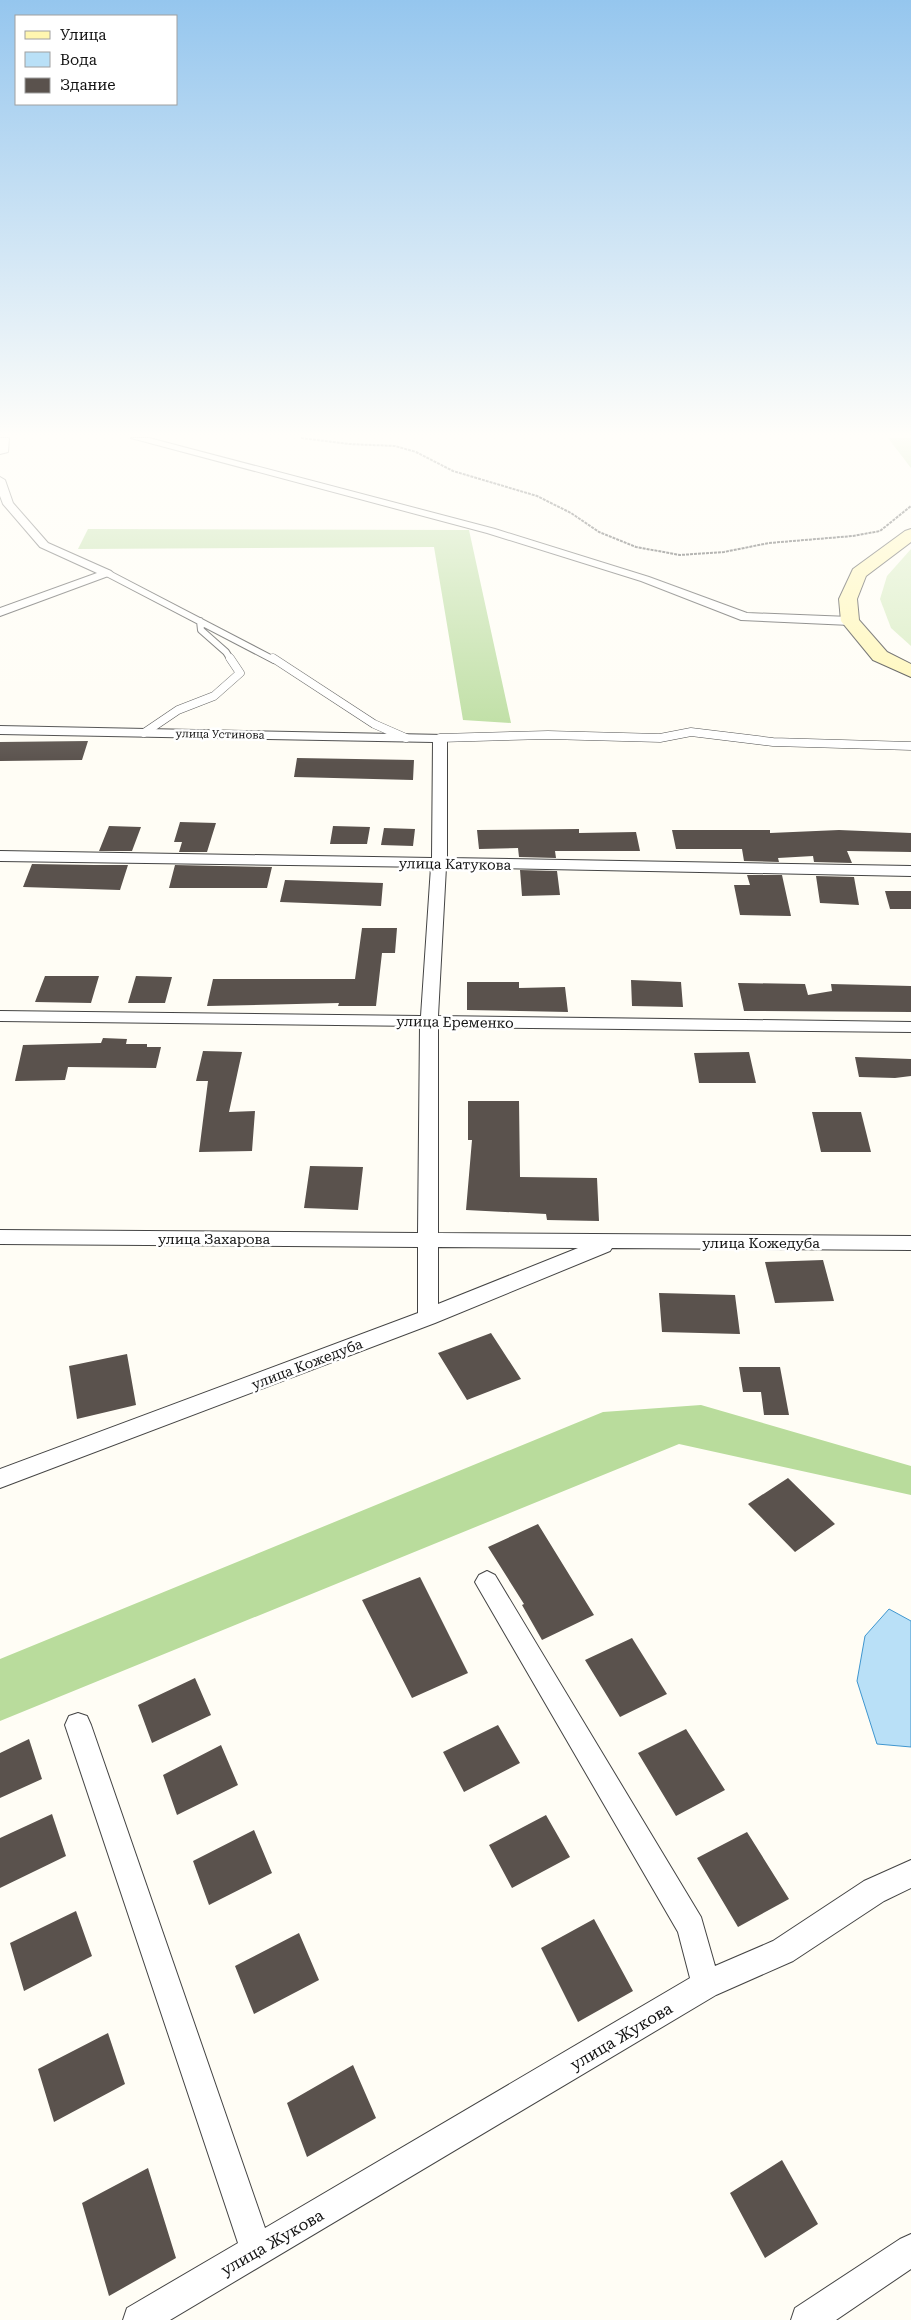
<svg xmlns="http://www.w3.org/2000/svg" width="911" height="2320" font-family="'Roboto Serif',serif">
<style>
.green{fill:#d5ebbd}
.forest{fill:#b9dc9c}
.water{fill:#b9e0f7;stroke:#3f96cf}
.building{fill:#5a524d}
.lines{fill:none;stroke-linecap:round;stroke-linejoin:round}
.service-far1-casing{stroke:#444;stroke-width:8}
.service-casing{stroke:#444;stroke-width:9}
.minor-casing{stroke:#444;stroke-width:2}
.secondary-casing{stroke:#333;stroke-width:2}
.path{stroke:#333;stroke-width:2;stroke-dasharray:3 1;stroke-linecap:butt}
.service-far1{stroke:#fff;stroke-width:6}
.service{stroke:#fff;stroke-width:8}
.minor{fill:#fff;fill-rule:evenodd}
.secondary{fill:#fff6b0;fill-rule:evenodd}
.labels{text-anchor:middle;stroke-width:5;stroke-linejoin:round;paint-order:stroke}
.far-street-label{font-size:11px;fill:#111;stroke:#fff}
.street-label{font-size:14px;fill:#111;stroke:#fff}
.near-street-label{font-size:16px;fill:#111;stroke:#fff}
</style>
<rect width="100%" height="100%" fill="#fffdf5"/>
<path class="green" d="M911 549V646L891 628 880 599 887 576Z"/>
<path class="forest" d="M888 438H911V468Z
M88 529 469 530 511 723 463 720 434 547 78 549Z
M701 1405 911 1466V1495L679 1444 0 1721V1659L603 1412Z"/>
<path class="water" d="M889 1609 911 1621V1747L877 1744 857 1681 865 1636Z"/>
<path class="building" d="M88 741 82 760 0 761V742Z
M297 758 414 760 413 780 294 777Z
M180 822 216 823 207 852H179L182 842H174Z
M109 826 141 827 132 851H99Z
M333 826 370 827 367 844H330Z
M384 828 415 829 413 846 381 845Z
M579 829V833L636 832 640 851H555L556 858 519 857 518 848 479 849 477 830Z
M672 830H770V833L839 830 911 833V852L847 851 852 863 814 862 813 856 778 858 779 862 744 861 742 849H676Z
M32 864 94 865H128L120 890 23 887Z
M175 865 272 867 267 888H169Z
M520 870 557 871 560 895 522 896Z
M747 875H782L791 916 740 915 734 885H750Z
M816 876 854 877 859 905 820 903Z
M285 880 383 883 381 906 280 902Z
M885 891H911V909H890Z
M362 928H397L395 953H382L376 1006H338L339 1003 207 1006 213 979H355Z
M45 976H99L91 1003 35 1002Z
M136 976 172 977 165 1003H128Z
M631 980 681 982 683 1007 632 1006Z
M467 982H519V988L565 987 568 1012 467 1010Z
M738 983 805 984 808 995 832 991 831 984 911 986V1012L744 1011Z
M103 1038 127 1039 126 1044H147V1047H161L156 1068 68 1067 65 1080 15 1081 23 1045 101 1043Z
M203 1051 242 1052 229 1112 255 1111 252 1151 199 1152 208 1081H196Z
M749 1052 756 1083H699L694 1053Z
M855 1057 911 1059V1076L895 1078 859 1077Z
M468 1101H519L520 1177 597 1178 599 1221 547 1220 546 1214 466 1210 472 1140H468Z
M812 1112H861L871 1152H821Z
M310 1166 363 1167 358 1210 304 1208Z
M823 1260 834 1301 775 1303 765 1262Z
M659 1293 735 1295 740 1334 662 1332Z
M491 1333 521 1379 467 1400 438 1353Z
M127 1354 136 1405 77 1419 69 1366Z
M739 1367H780L789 1415H764L761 1392H743Z
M788 1478 835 1524 795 1552 748 1504Z
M538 1524 594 1615 542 1640 522 1605 524 1604 488 1547Z
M420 1577 468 1673 412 1698 362 1600Z
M632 1638 667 1694 620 1717 585 1660Z
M195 1678 211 1715 152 1743 138 1705Z
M498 1725 520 1763 464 1792 443 1752Z
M686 1729 725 1790 676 1816 638 1753Z
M29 1739 42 1779 0 1798V1753Z
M221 1745 238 1785 177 1815 163 1775Z
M52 1814 66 1856 0 1888V1838Z
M546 1815 570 1857 512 1888 489 1845Z
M254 1830 272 1873 209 1905 193 1861Z
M747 1832 789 1899 738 1927 697 1858Z
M76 1911 92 1956 24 1991 10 1943Z
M594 1919 633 1991 578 2022 541 1948Z
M299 1933 319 1980 254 2014 235 1966Z
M108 2033 125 2084 54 2122 38 2069Z
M353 2065 376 2118 307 2157 287 2103Z
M782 2160 818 2224 765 2258 730 2193Z
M148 2168 176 2258 109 2296 82 2203Z"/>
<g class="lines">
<g class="service-far1-casing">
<path id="service-far1" d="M107 573 274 660
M200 621 201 630 226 652 231 660"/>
</g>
<g class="service-casing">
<path id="service" d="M273 658 374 724 406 738
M144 733 178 710 214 696 240 673 230 658
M440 738 548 735 660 738 691 732 773 742 911 746"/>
</g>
<g class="minor-casing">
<path id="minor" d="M0 438H9L8 452 0 454Z
M131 438H149L495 529 649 577 747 613 850 617 856 621 850 625 741 620 641 581 487 533Z
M0 477 5 480 13 503 48 543 111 571 113 573 111 575 0 616V608L97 573 40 547 3 504 0 496Z
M0 726 445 735 447 738V858L911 866V876L446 867 438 1016 911 1022V1032L438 1027V1233L911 1236V1250L612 1248 610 1251 435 1323 0 1488V1469L418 1313V1247L0 1244V1230L418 1233 420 1026 0 1021V1011L421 1016 431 867 0 861V851L432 858 433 742 0 734ZM438 1247 578 1248 438 1304Z
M487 1571 495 1575 701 1917 715 1966 773 1941 864 1881 911 1860V1888L884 1901 793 1961 716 1995 170 2320H123L127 2308 238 2243 65 1725 69 1716 78 1713 87 1716 91 1725 265 2228 690 1978 678 1932 479 1589 475 1582 479 1575Z
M911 2234V2269L836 2320H791L795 2308 900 2239Z"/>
</g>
<g class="secondary-casing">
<path id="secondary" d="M911 529V542L866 576 857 599 859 620 887 652 911 664V677L873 660 841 621 839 599 853 569 905 531Z"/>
</g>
<path class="path" d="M301 438 349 444 395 446 416 452 453 471 537 496 571 513 599 532 636 547 680 555 724 552 769 543 853 536 880 531 911 506"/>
<use href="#service-far1" class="service-far1"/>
<use href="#service" class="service"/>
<use href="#minor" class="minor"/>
<use href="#secondary" class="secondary"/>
</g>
<linearGradient id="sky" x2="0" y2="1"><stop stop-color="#95c6ee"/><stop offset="0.57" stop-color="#fffefa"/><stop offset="1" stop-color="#fffefa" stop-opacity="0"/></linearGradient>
<rect width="911" height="763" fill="url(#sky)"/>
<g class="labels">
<g class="far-street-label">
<text transform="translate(220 734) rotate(1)" y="4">улица Устинова</text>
</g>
<g class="street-label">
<text transform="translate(455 864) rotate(1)" y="5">улица Катукова</text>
<text transform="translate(455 1022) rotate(1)" y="5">улица Еременко</text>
<text x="214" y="1244">улица Захарова</text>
<text x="761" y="1248">улица Кожедуба</text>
<text transform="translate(307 1364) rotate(-21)" y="5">улица Кожедуба</text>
</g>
<g class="near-street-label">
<text transform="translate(621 2036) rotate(-31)" y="6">улица Жукова</text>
<text transform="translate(272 2242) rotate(-30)" y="6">улица Жукова</text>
</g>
</g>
<rect x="15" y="15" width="162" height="90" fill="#ffffff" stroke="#a0a0a0"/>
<rect x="25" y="31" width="25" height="8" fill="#fff6b0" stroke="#a0a0a0"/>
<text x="60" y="40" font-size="15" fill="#111111">Улица</text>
<rect x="25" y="52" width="25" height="15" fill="#b9e0f7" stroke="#a0a0a0"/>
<text x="60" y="65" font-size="15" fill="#111111">Вода</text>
<rect x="25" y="78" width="25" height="15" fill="#5a524d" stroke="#a0a0a0"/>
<text x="60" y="90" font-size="15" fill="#111111">Здание</text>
</svg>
